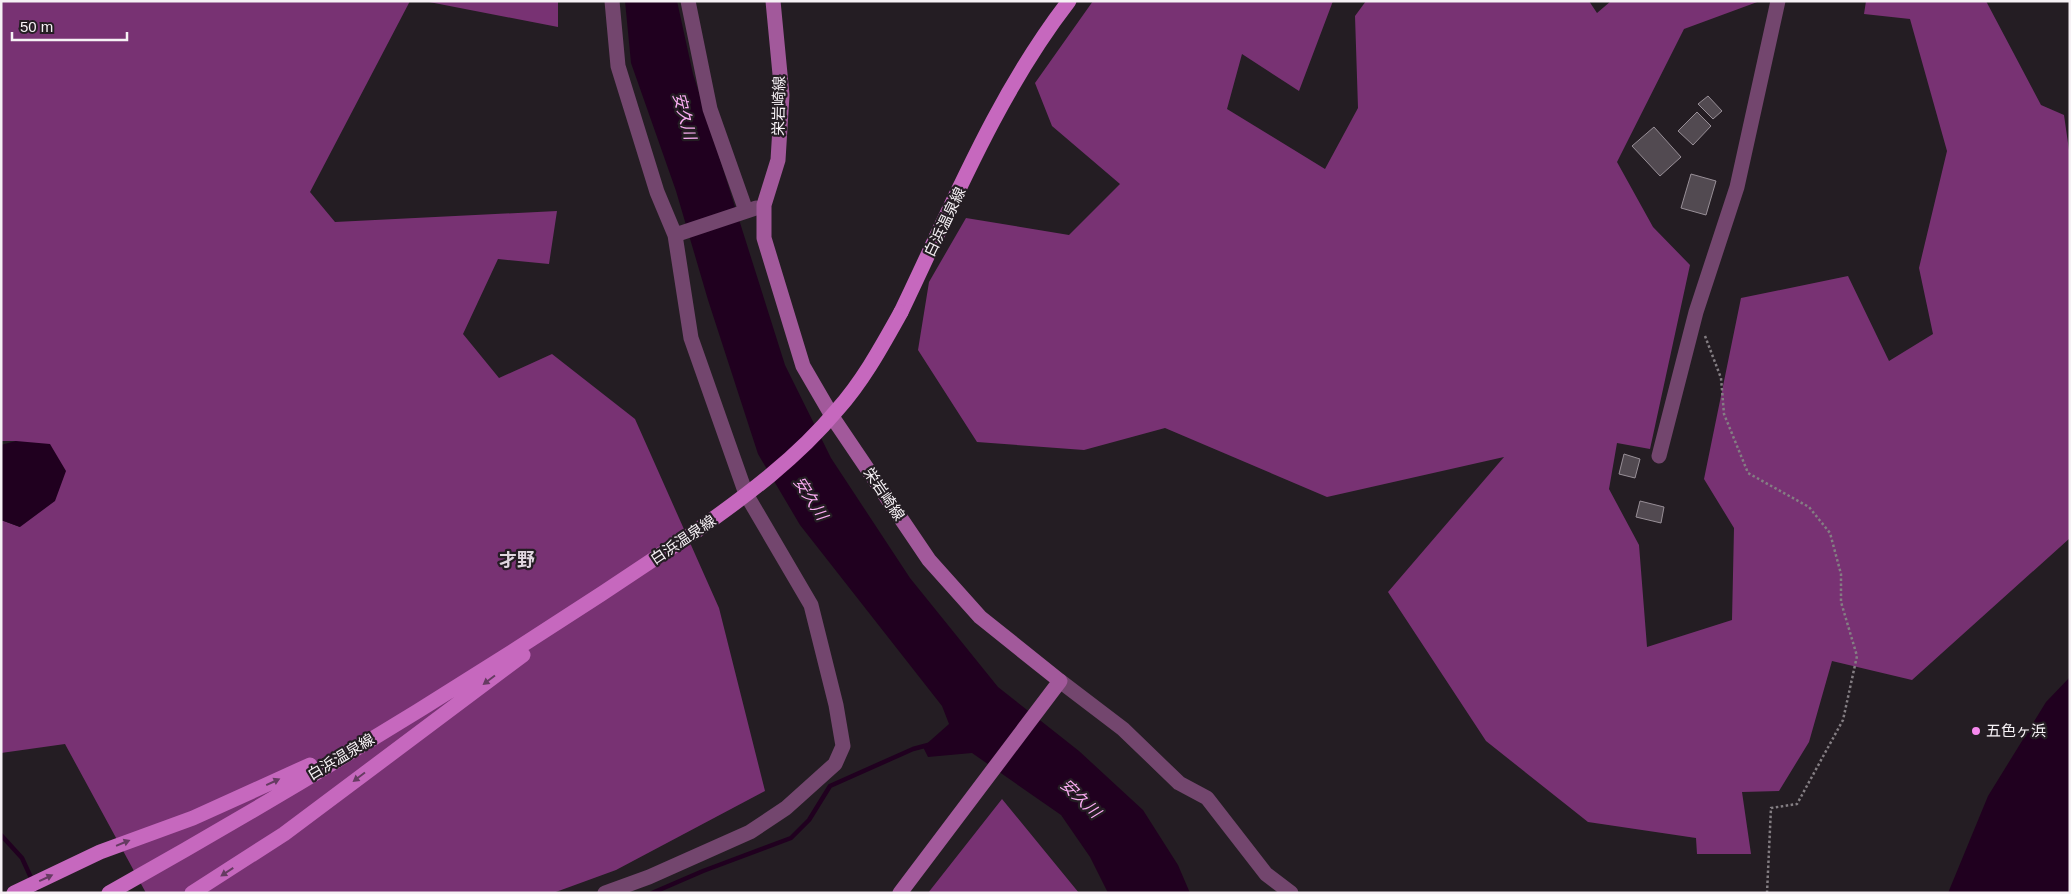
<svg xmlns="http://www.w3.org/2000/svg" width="2071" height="894" font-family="Arial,'Noto Sans JP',sans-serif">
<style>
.forest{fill:#783273}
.water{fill:#20001f}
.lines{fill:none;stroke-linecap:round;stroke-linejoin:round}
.stream{stroke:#20001f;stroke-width:4.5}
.building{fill:#524a51;stroke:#988f97}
.path{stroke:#847e83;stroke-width:2.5;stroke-dasharray:2.5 2.5;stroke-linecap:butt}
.street{stroke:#73466e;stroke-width:15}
.secondary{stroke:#a2599b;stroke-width:15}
.primary{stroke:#c668be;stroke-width:15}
.primary-bridge{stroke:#c668be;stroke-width:15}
.oneway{fill:#653b61}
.poi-dot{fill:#f688ed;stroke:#241d23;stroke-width:2}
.labels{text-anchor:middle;stroke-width:4.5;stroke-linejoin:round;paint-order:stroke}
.street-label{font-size:15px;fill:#f6f1f5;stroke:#241d23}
.poi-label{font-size:15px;fill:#f6f1f5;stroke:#241d23;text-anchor:start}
.water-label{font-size:16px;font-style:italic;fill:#fbadf3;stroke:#241d23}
.quarter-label{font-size:18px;font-weight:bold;fill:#dfd6de;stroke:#241d23}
</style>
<rect width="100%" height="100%" fill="#241d23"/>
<path class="forest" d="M1 1H410L310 192 335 222 557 211 549 264 498 259 463 334 499 378 552 354 635 419 719 608 765 791 616 870 553 893H146L65 744 1 753V520L20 527 16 441H1Z
M424 1H558V27Z
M1093 1H1333L1299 91 1242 54 1227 109 1325 169 1358 108 1355 16 1366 1H1589L1597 13 1611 1H1760L1684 29 1617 162 1653 227 1690 265 1650 449 1617 443 1609 489 1639 545 1647 647 1732 620 1734 528 1704 479 1741 298 1848 276 1889 361 1933 334 1919 268 1947 151 1910 19 1864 14 1866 1H1986L2041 105 2064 115 2070 157V538L1912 680 1832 661 1809 742 1779 791 1742 792 1751 854H1697L1696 838 1588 822 1486 741 1388 592 1504 457 1327 497 1165 428 1084 450 977 442 918 350 929 282 966 218 1069 235 1120 184 1052 126 1035 83Z
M1002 799 1079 893H928Z"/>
<path class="water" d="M625 1H677L693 74 785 365 831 458 910 578 998 687 1079 751 1143 810 1178 865 1190 893H1108L1090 857 1061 815 972 753 928 757 923 747 949 724 942 706 800 525 758 454 708 300 676 191 631 63Z
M16 441 50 444 66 471 55 501 20 527 1 520V445Z
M2070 677V893H1948L1988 796 2046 702Z"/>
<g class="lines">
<path class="stream" d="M1 835 22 858 38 893
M652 893 703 871 791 838 809 820 830 786 913 749 928 745"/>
</g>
<path class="building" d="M1708 96 1722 111 1713 119 1698 104Z
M1697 112 1711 126 1693 145 1678 131Z
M1654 127 1681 157 1660 176 1632 146Z
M1691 174 1716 181 1706 215 1681 208Z
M1624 454 1640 459 1635 478 1619 474Z
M1640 501 1664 507 1661 523 1636 517Z"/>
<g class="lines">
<path class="path" d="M1705 336 1721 378 1724 414 1748 473 1809 507 1830 533 1841 574V602L1857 656 1843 720 1797 804 1771 808 1767 893"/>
<path class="street" d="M688 1 710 109 746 211
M675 235 756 208
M1659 456 1696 312 1737 187 1778 1
M1060 681 1123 729 1179 783 1207 798 1266 874 1291 893
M605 893 649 877 750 832 786 808 835 764 843 746 836 705 811 605 746 494 691 338 675 235 657 192 618 66 612 1"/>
<path class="secondary" d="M773 1 782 95 778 160 764 205V238L803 366 835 421 929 560 980 617 1060 681 900 893"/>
<path class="primary" d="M901 312C952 206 997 94 1069 1
M14 893 100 852 193 818 310 765
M109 893C309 781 505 660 696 531
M192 893 284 834 523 655"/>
<path class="primary-bridge" d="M696 531C746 496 797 458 837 410 863 381 882 346 901 312"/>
</g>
<defs><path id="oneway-solid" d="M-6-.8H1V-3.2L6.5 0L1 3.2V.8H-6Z" transform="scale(1.25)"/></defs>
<g class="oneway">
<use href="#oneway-solid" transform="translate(489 680) rotate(143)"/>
<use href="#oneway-solid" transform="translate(359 777) rotate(143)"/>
<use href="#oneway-solid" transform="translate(273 782) rotate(-25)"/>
<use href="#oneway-solid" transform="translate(123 843) rotate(-22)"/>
<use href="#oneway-solid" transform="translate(227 872) rotate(147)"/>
<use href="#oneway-solid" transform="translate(46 878) rotate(-25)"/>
</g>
<circle class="poi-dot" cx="1976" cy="731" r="5"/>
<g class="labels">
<g class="street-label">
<text transform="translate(779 106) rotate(-89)" y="5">栄岩崎線</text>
<text transform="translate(945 222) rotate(-64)" y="5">白浜温泉線</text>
<text transform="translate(884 494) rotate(56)" y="5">栄岩崎線</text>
<text transform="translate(683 540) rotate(-34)" y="5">白浜温泉線</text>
<text transform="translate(341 757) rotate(-31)" y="5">白浜温泉線</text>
</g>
<g class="poi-label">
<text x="1986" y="736">五色ヶ浜</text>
</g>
<g class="water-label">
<text transform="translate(685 116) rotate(75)" y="6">安久川</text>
<text transform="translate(811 498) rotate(57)" y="6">安久川</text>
<text transform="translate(1081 798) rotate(44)" y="6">安久川</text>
</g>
<g class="quarter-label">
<text x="517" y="566">才野</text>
</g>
</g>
<rect width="2071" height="894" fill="none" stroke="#f6f1f5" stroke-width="5"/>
<path d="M12 32v8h115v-8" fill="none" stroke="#f6f1f5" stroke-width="2.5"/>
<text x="20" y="32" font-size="15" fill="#f6f1f5" stroke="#241d23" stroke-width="4" paint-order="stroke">50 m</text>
</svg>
